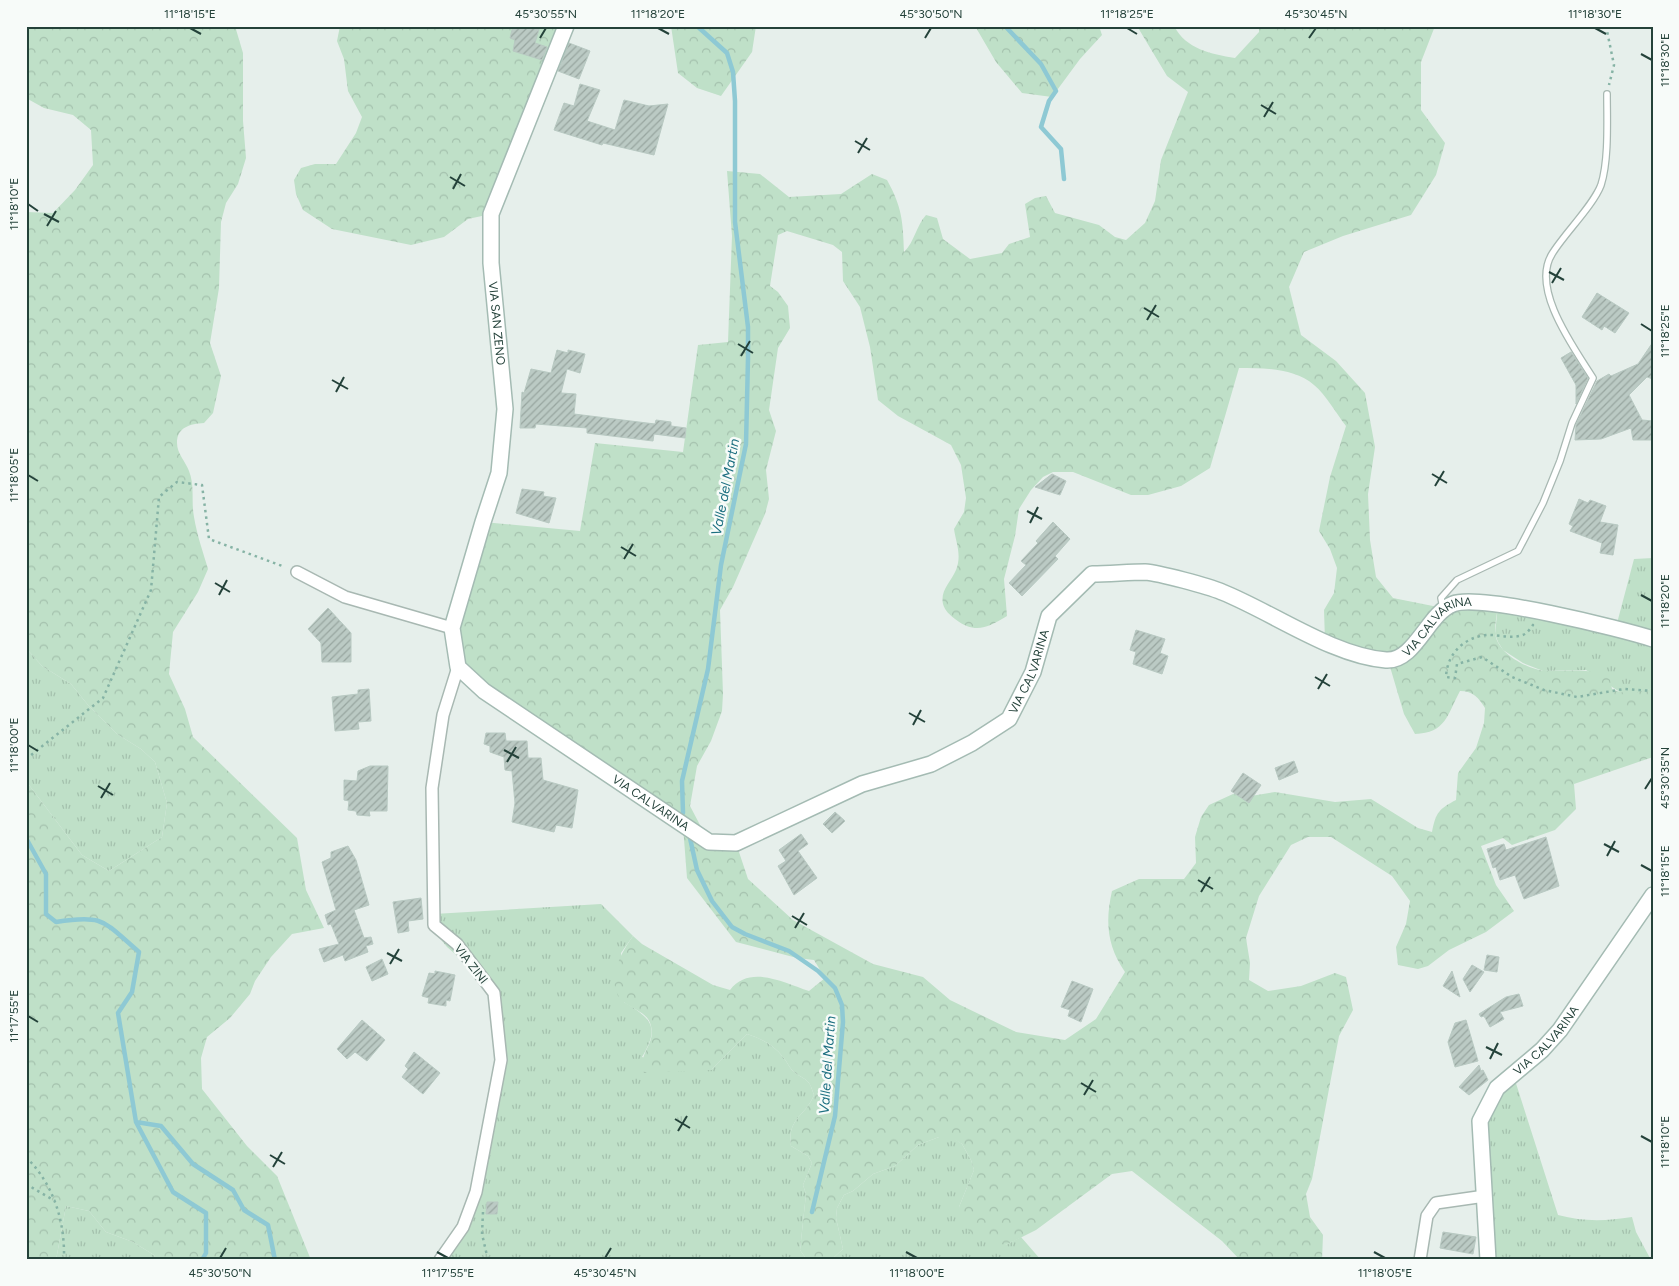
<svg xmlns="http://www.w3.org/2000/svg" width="1679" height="1286" font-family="Figtree,sans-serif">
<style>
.grass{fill:url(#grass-tufts)}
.forest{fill:url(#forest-crowns);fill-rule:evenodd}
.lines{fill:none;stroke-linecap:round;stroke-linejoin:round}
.stream{stroke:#8ec9d4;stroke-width:4.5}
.building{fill:url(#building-hatch);stroke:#b8c9c2}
.lane-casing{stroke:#a8b8b2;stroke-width:8}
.street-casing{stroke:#a8b8b2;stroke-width:14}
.secondary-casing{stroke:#a4bbb3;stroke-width:18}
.path{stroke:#86b3a5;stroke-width:2.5;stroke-dasharray:2.5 4;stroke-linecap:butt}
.lane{stroke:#fff;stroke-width:5.5}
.street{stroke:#fff;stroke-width:11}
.secondary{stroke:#fff;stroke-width:15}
.ticks{fill:none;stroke:#24423a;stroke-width:2}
.labels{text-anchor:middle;stroke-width:5;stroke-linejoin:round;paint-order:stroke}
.street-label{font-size:12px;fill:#24423a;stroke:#f7fbf9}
.water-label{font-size:14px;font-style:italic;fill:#1c6f80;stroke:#f7fbf9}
.neatline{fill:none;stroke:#24423a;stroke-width:2}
.ticks-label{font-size:12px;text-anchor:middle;fill:#24423a}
</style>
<defs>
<pattern id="grass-tufts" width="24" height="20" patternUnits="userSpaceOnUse" patternTransform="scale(1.25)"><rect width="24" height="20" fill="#bfe0c8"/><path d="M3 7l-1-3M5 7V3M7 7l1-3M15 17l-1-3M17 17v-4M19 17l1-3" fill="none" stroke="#a4c1ad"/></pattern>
<pattern id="forest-crowns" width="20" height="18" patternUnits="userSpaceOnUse" patternTransform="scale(1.25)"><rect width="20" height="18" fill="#bfe0c8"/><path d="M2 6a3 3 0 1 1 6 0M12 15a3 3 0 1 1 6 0" fill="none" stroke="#a4c1ad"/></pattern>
<pattern id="building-hatch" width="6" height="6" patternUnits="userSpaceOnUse" patternTransform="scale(1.25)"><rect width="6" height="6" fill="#bbcac4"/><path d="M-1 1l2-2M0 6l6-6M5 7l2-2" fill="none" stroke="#98a6a0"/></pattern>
</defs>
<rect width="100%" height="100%" fill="#e6efeb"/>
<path class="grass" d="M1653 558V688L1632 695 1623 694 1586 670 1543 671 1523 663 1503 650 1498 642 1495 634 1498 605 1616 627 1634 559Z
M26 648 42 666 71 684 88 705 117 734 141 749 155 762 167 803 162 837 109 871 82 855 26 781Z
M601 904 633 936 621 953 624 1002C652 1019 660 1027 642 1057L694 1070H711L747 1034C760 1038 774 1045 783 1057 787 1061 788 1066 792 1070 805 1082 808 1075 814 1095 805 1117 787 1118 791 1146L808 1156 812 1163 803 1185 806 1194 800 1250 807 1260H436L460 1228 472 1200 501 1032 483 978 447 947 438 936 434 914Z
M1513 1074 1558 1215C1584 1222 1606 1221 1632 1217L1636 1232 1651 1260H1488L1482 1120Z
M939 1137H952L962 1144 971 1160 974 1170 959 1207 1006 1245 1021 1237 1041 1260H831L843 1249 836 1218 837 1208 844 1195 853 1191 873 1174 895 1166 918 1145Z
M66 1206 89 1211 106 1232 133 1242 154 1255 157 1260H56Z"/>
<path class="forest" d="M26 26H235L243 53V121L246 158 238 184 226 203 221 222 219 288 210 343 221 376 213 413 204 423C190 424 177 427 177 443 177 454 186 462 189 471 195 486 191 502 194 517 197 535 203 552 208 569L198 592 173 632 169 674 185 709 193 737 297 838 306 890 324 928 292 934 271 957 255 981 250 994 230 1018 207 1037 201 1058 202 1089 247 1146 277 1176 311 1260H157L154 1255 133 1242 106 1232 89 1211 66 1206 56 1260H26V781L82 855 109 871 162 837 167 803 155 762 141 749 117 734 88 705 71 684 42 666 26 648V212L53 213 75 190 93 165 91 130 73 115 44 108 26 98Z
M340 26H565L491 214 468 219 444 237 411 245 332 229 303 210 296 194 294 180 301 168 315 164H336L356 133 362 117 348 91 344 59 337 41Z
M671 26H756L752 52 721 96 697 88 678 73Z
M975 26H1099L1102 35 1080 59 1052 97 1022 93 996 62Z
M1137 26H1174C1186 49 1211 54 1235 58L1259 32V26H1435L1421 62V110L1445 143 1436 175 1411 215 1343 236 1304 252 1289 287 1301 335 1336 361 1365 393 1375 447 1368 494 1370 540 1376 577 1393 598 1443 608 1498 605C1497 614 1495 623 1495 632 1496 653 1527 669 1545 671 1567 672 1589 666 1610 679L1612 689C1628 696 1637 693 1653 688V757L1574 784 1576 809 1555 830 1512 845 1503 838 1481 846 1496 885 1514 911 1486 932 1449 950 1428 966 1418 969 1398 965 1396 947 1406 924 1410 901 1392 876 1331 837H1308L1291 845 1259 896 1246 938 1250 963 1249 980 1268 991 1301 986 1335 973 1346 977 1353 1010 1339 1036 1312 1179 1306 1194 1310 1217 1323 1235 1322 1260H1240L1222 1241 1132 1171 1112 1174 1036 1230 1006 1245 982 1240 972 1235 960 1219 959 1207 974 1170 971 1160 962 1144 952 1138 939 1137 918 1145 895 1166 873 1174 853 1191 844 1195 837 1208 836 1218 843 1249 831 1260H807L800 1250 806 1194 803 1185 812 1163 808 1156 791 1146C787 1118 805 1117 814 1095 808 1075 805 1082 792 1070 788 1066 787 1061 783 1057 774 1045 760 1038 747 1034L711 1070 644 1073C637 1053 656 1045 651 1026 648 1012 633 1010 624 1002 603 984 621 953 633 936L642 944 713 985 730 990C750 964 784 983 809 991L825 978 814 960 797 958 736 942 687 878 683 826 458 667 452 628 483 522 580 531 595 443 683 452 698 345 728 342 732 236 727 171 760 174 789 197 841 194 872 174 887 180C902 207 903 221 904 252 915 241 916 226 926 215L937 218 943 239 970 259 1002 253 1009 244 1030 237 1025 204 1035 198 1046 196 1055 213 1099 225 1115 237 1126 240 1145 223 1155 201 1161 160 1188 92 1167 76ZM787 231 833 245 842 252 843 281 860 307 870 347 878 400 898 416 951 445 961 465 966 498 964 512 954 529C956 543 962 555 956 570 951 582 940 590 943 604 945 611 950 615 955 619 976 635 988 627 1007 616L1004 579 1015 536 1019 509 1031 490 1043 477 1053 472H1073L1131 495H1148L1181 486 1210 468 1239 368C1263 368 1294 368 1314 385 1326 395 1336 413 1346 426L1330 477 1319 531 1330 549 1337 568 1334 593 1324 610 1325 641 1388 660 1404 714 1415 734C1446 733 1447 715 1460 691 1473 691 1479 698 1485 708L1484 723 1476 748 1458 773 1456 800C1439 809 1436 812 1432 832L1418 828 1371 799 1335 802 1275 792 1251 796 1233 794 1209 805 1201 817 1195 837 1196 863 1184 879H1139L1112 891C1105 922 1107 946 1125 972L1096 1019 1065 1040 1016 1032 950 1000 923 977 873 964 793 920 748 879 736 843 709 842 690 806 697 766 711 741 722 711 723 694 720 610 733 587 765 514 769 499 766 470 776 431 769 410 778 348 790 328 788 306 778 292 770 286 778 235Z"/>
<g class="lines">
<path class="stream" d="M1005 26 1041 64 1056 91 1049 101 1041 127 1061 149 1064 179
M683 813 682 781 708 669 721 565 746 444 748 358V327L735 222V101L733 72 727 53 697 26
M26 838 46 874V914L56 922C104 914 103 921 139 952L132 992 118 1013 136 1122 161 1126 193 1164 233 1190 244 1210 268 1225 275 1260
M690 838 697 870 712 901 732 927 745 934 789 951 818 971 835 988 842 1005 843 1022 835 1116 812 1212
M136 1122 173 1192 206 1213V1253L202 1260"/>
</g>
<path class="building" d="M513 26H540L535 43 547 47 542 60 513 51 515 40 510 38Z
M569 43 590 51 579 79 558 71Z
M580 84 600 90 587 121 615 130 624 100 649 106 668 104 654 155 603 143 602 145 554 130 564 103 574 106Z
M1597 293 1629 313 1615 333 1604 326 1602 330 1582 317Z
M1653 342V379L1647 377 1629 395 1642 420 1653 421V440H1633L1631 428 1601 439 1575 440 1576 425 1597 381 1609 374 1611 376 1638 364Z
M557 350 568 353V350L585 354 580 373 567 369 561 393 576 394 574 414 655 424 656 420 671 422V426L686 428 685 438 654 434 653 441 587 433V428L536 424 535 428H520L522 392 524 393 531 369 551 373Z
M1571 352 1588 378 1576 404V385L1561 358Z
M1052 474 1066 481 1060 495 1035 487Z
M522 489 544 492 543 496 556 498 549 523 516 513Z
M1579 499 1588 503 1590 500 1606 506 1600 522 1618 525 1613 555 1600 553 1602 543 1570 531 1573 526 1569 524Z
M1053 522 1070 539 1055 556 1058 559 1022 596 1009 583 1026 565 1021 561 1038 543 1036 541Z
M328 608 351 633V662H322L321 643 308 629Z
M1136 630 1165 639 1160 653 1168 656 1162 674 1133 664 1136 652 1130 650Z
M369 689 371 721 358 722 359 729 335 731 332 697 358 694V690Z
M486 733H505L506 741H527L528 758H541L543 780 578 790 572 828 556 825 554 832 512 822 515 803 512 771 505 770 504 757 490 752V746L484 744Z
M1294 761 1298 772 1279 780 1275 768Z
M370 766H388L387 811H369L370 816 357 815 356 811 348 810 349 801 344 800V780L357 781 358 771Z
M1243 773 1261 785 1249 803 1231 791Z
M835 812 845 821 832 833 823 824Z
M801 834 808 844 798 851 817 878 794 895 778 866 786 861 779 850Z
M1546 837 1559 886 1524 899 1515 875 1500 880 1496 867 1493 868 1487 849 1504 844 1506 850Z
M348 846 356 860 369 905 354 910 364 938 371 937 373 944 366 946 368 952 345 961 343 955 324 962 319 949 339 944 331 924 328 925 325 915 336 910 322 862 331 858V852Z
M421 898 423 919 408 921 409 931 398 933 393 902Z
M1487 955 1499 957 1497 972 1484 970Z
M382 959 388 974 372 981 366 967Z
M1472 965 1484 972 1470 992 1463 979Z
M435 971 455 975 450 1001 446 1000V1006L428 1003 429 998 422 996 429 973 435 974Z
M1452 971 1460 997 1443 986Z
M1072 981 1093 989 1081 1022 1068 1016 1070 1010 1061 1007Z
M1519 994 1523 1006 1500 1012 1504 1019 1490 1027 1484 1016 1481 1017 1479 1014 1506 997Z
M362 1020 385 1040 367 1061 355 1052 347 1059 337 1049Z
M1466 1020 1478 1061 1455 1067 1448 1042 1455 1023Z
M414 1052 440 1073 423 1094 402 1077 408 1069 405 1066Z
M1479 1065 1481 1071 1483 1070 1488 1080 1469 1095 1459 1087Z
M487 1202H498L497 1214H486Z
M1443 1232 1476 1237 1473 1254 1440 1248Z"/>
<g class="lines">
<g class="lane-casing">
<path id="lane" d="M1443 608 1441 598 1457 580 1518 551 1543 503 1560 461 1572 423 1593 378C1575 349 1530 289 1552 254 1564 234 1593 206 1601 185 1609 160 1607 120 1607 94"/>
</g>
<g class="street-casing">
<path id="street" d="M297 572 345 597 452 628
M440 1260 463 1227 476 1192 501 1060 494 993 457 944 434 925 432 788 443 715 458 667
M1420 1260 1427 1216 1436 1203 1485 1196"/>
</g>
<g class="secondary-casing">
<g id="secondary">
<path id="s1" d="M566 26 491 214V263L505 409 499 473 483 522 452 628 458 667 484 691 709 842 736 843 862 784 931 764 972 743 1009 719 1033 672 1049 616 1092 574C1110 574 1128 572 1145 572 1159 573 1208 586 1222 592 1272 612 1333 656 1386 660 1415 662 1428 613 1453 604 1478 593 1622 629 1653 639"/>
<path id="s2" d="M1488 1260 1480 1121 1497 1088 1542 1050 1560 1030 1653 895"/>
</g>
</g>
<path class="path" d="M1606 26 1614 65 1609 85
M1532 625H1533C1531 628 1528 632 1525 634 1513 640 1498 634 1486 635 1463 638 1447 654 1446 677L1455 678 1457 664 1482 657 1512 677 1544 690 1577 697 1624 689 1653 691
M26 759 103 698 151 590 159 497 177 482 202 485 209 539 285 567
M26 1157C54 1185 65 1221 64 1260
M26 1184 55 1201
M483 1212 482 1234 488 1260"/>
<use href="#lane" class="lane"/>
<use href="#street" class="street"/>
<use href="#secondary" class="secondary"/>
</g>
<path class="ticks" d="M190 28 201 34M658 28 669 34M1127 28 1137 34M1595 28 1606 34M540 38 546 28M925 38 931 28M1309 38 1316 28M1641 54 1652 60M1261 105 1276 114M1264 117 1273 102M855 141 870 150M858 153 867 138M450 177 465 186M453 189 461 174M28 204 38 211M44 214 59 222M47 226 56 211M1549 272 1564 280M1552 283 1561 268M1144 308 1159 317M1147 320 1156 305M1641 324 1652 331M738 344 753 353M741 356 750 341M332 380 348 389M336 392 344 377M1432 474 1447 483M28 475 38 481M1435 486 1444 471M1027 511 1042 519M1030 523 1038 507M621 547 636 556M624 559 633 544M215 583 230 592M219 595 227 580M1641 595 1652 601M1315 677 1330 686M1318 689 1327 674M909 713 925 722M913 725 921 710M28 745 38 751M504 750 519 758M507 762 516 747M98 786 113 795M1645 789 1652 778M101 798 110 783M1604 844 1619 852M1607 856 1615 841M1641 865 1652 871M1198 880 1213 889M1201 892 1210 877M792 916 807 925M795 928 804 913M387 953 402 961M390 964 399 949M28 1016 38 1022M1486 1047 1502 1055M1490 1059 1498 1043M1081 1083 1096 1092M1084 1095 1093 1080M675 1119 690 1128M678 1131 687 1116M1641 1136 1652 1142M270 1155 285 1164M273 1167 282 1152M437 1252 448 1258M906 1252 917 1258M1374 1252 1385 1258M220 1258 226 1248M605 1258 611 1248"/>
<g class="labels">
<g class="street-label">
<text dy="4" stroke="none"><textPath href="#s1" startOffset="312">VIA SAN ZENO</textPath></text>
<text dy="4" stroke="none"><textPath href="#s1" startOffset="1845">VIA CALVARINA</textPath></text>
<text dy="4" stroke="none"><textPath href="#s1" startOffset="1350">VIA CALVARINA</textPath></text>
<text dy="4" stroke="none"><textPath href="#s1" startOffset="900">VIA CALVARINA</textPath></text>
<text transform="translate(471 964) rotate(52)" y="4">VIA ZINI</text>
<text dy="4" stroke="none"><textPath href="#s2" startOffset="245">VIA CALVARINA</textPath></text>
</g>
<g class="water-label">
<text transform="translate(725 487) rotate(-79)" y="5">Valle del Martin</text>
<text transform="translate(827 1065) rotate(-86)" y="5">Valle del Martin</text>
</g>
</g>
<rect width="1679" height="1286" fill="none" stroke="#f7fbf9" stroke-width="55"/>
<rect x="28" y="28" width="1624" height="1230" class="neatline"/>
<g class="ticks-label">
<text x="190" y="18">11°18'15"E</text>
<text x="546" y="18">45°30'55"N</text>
<text x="658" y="18">11°18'20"E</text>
<text x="931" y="18">45°30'50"N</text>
<text x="1127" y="18">11°18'25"E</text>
<text x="1316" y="18">45°30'45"N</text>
<text x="1595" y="18">11°18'30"E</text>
<text transform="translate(1665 60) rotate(-90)" y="4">11°18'30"E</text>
<text transform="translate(14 204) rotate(-90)" y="4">11°18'10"E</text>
<text transform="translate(1665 331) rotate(-90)" y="4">11°18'25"E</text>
<text transform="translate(14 475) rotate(-90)" y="4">11°18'05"E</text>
<text transform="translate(1665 601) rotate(-90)" y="4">11°18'20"E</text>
<text transform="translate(14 745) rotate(-90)" y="4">11°18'00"E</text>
<text transform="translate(1665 778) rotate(-90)" y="4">45°30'35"N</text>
<text transform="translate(1665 871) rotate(-90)" y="4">11°18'15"E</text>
<text transform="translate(14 1016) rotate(-90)" y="4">11°17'55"E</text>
<text transform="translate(1665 1142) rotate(-90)" y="4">11°18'10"E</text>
<text x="220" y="1277">45°30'50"N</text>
<text x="448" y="1277">11°17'55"E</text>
<text x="605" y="1277">45°30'45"N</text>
<text x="917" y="1277">11°18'00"E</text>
<text x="1385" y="1277">11°18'05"E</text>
</g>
</svg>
